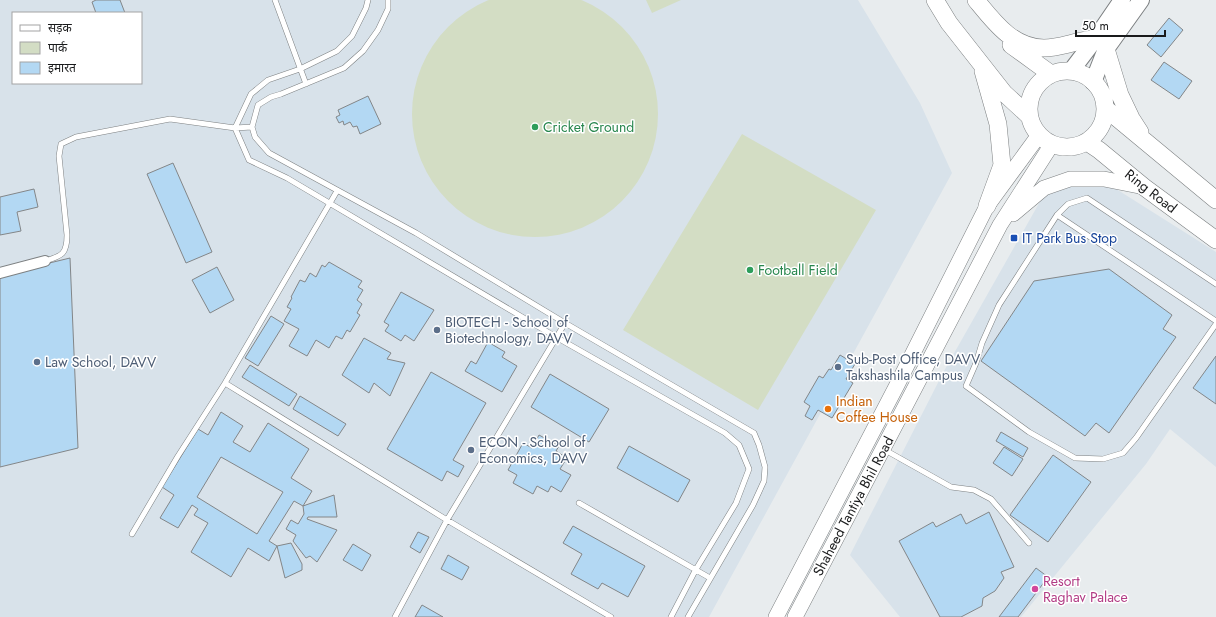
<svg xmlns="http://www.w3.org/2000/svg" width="1216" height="617" font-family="Jost,'Noto Sans Devanagari',sans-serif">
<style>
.built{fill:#d8e2ea;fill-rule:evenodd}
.green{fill:#d3ddc4}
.building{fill:#b3d8f3;stroke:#838688;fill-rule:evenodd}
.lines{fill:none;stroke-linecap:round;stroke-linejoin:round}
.service-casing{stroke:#7d8082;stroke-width:6}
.minor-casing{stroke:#7d8082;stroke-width:12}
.secondary-casing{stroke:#7d8082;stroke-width:16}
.primary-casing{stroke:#7d8082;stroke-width:18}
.trunk-casing{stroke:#7d8082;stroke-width:18}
.service{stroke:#fff;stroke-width:5}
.minor{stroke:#fff;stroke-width:10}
.secondary{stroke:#fff;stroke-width:15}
.primary{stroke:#fff;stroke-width:16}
.trunk{stroke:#fff;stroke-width:17}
.leisure-dot{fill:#2e9e5b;stroke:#fff;stroke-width:1.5}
.transit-dot{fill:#1a4fb4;stroke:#fff;stroke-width:1.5}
.service-dot{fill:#5c6f8a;stroke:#fff;stroke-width:1.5}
.food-dot{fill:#e8710a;stroke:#fff;stroke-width:1.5}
.hotel-dot{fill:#d1479c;stroke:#fff;stroke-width:1.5}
.labels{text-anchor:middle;stroke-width:3;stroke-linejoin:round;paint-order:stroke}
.leisure-label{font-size:14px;fill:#27864d;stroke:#fff;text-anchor:start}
.street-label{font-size:14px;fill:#191a1b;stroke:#fff}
.transit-label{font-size:14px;fill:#164399;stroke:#fff;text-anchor:start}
.service-label{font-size:14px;fill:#4e5e75;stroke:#fff;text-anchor:start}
.food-label{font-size:14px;fill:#c56008;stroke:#fff;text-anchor:start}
.hotel-label{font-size:14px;fill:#b23c85;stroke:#fff;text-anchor:start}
</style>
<rect width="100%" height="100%" fill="#e8ecee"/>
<path class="built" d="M0 0H858L920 103 952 173 709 617H0ZM13 13H141V83H13Z
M1094 175 1216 252V467L1170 429 1146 464 1021 617H900L850 555 944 371 1042 198 1067 182Z"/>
<path class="green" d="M412 114a123 123 0 1 1 246 0a123 123 0 1 1-246 0Z
M646 0H681L652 13Z
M742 134 876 210 758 410 623 330Z"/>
<path class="building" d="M96 0H120L125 13H96L92 2Z
M1169 18 1183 30 1161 57 1147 45Z
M1164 62 1192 81 1179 99 1151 80Z
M368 96 381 124 360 134 357 126 353 127 350 122 344 125 343 121 339 123 336 117 340 115 338 110Z
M173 163 212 252 186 263 147 174Z
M34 189 38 207 17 212 21 231 0 235V197Z
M70 258 78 448 0 467V275Z
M329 262 362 281 358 287 363 290 357 300 362 304 357 313 360 315 350 332 347 330 342 339 336 336 329 348 316 340 307 356 289 346 299 329 284 321 291 309 287 307 292 298 291 297 300 280 305 282 310 273 316 277 322 265 325 267Z
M217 267 234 300 210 313 192 280Z
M1109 269 1172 315 1163 329 1176 337 1109 433 1096 423 1085 436 981 361 1034 281Z
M401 292 434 310 414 341 405 335 401 341 385 331 389 325 384 322Z
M271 316 284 324 258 366 245 358Z
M364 338 391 353 387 359 405 363 390 396 374 383 369 393 342 375Z
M488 342 505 352 502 357 517 366 502 392 465 371 471 361 476 364Z
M840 355 855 364 846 379 853 383 832 418 818 410 812 420 805 416 810 406 804 402 819 376 823 378 829 369 831 370Z
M1216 356V404L1193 388Z
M250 365 297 394 289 406 242 377Z
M431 372 486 403 453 460 464 466 458 477 447 471 442 481 387 449Z
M550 374 609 409 589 442 531 407Z
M300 396 346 424 338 436 293 409Z
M221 412 243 426 233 442 250 452 268 423 309 449 291 478 312 491 303 506 294 501 269 541 277 546 269 561 248 548 231 577 191 552 208 523 194 515 198 509 192 505 178 528 160 518 174 495 162 487 198 429 208 435ZM221 457 283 492 257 534 197 497Z
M1001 432 1028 448 1023 457 996 441Z
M539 435 559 446 556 451 567 458 560 469 571 475 561 492 551 486 548 492 537 486 533 494 513 483 517 475 508 470 523 443 532 448Z
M629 446 690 480 678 502 617 468Z
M1004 447 1023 459 1012 476 993 463Z
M1053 455 1091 482 1048 542 1010 515Z
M334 495 337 517H308L307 519 337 530 317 562 310 556 306 558 293 541 296 535 286 529 291 520 298 524 304 514 303 506Z
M989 512 1014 567 1001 572 1004 578 995 591 983 598 982 606 961 617H940L899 541 933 522 936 527 961 514 966 524Z
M573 526 645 566 628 597 602 583 598 589 571 574 582 554 563 543Z
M418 532 429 537 420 553 410 547Z
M291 543 302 564V570L285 578 277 546Z
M353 544 371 555 362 571 343 560Z
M448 555 469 567 462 580 441 569Z
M1036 568 1048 577 1018 617H999Z
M422 605 443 617H415Z"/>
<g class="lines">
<g class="service-casing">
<path id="service" d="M275 0 306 84
M368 0 366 8 352 36 337 51 300 69 268 80 251 94 235 128 249 160 287 178 556 337 725 433 739 445 749 469 736 503 695 571 671 617
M388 0V9L378 30 363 51 344 68 281 94 271 97 258 105 252 127 255 137 269 153 416 233 565 323 754 433 759 445 765 467 764 481 753 505 688 617
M1057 215 1068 204 1087 198 1216 284
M45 261C62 256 67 254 67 235L59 156 61 144 76 137 170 119 235 128 252 127
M1216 321 1057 215 999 305 982 343 976 363 966 386 1029 432 1075 458 1103 459 1123 453 1136 438 1216 324
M225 383 447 520 611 617
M885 450 951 487 974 490 991 499 1029 543
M579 503 710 578
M132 534 178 456 225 383 337 191
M395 617 447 520 565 323"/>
</g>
<g class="minor-casing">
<path id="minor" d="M0 273 45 261"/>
</g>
<g class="secondary-casing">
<path id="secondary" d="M1013 214 1044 188 1070 179H1104L1144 187
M776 617 897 385 987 206 1039 135
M795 617 1000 225 1052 144"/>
</g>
<g class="primary-casing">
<path id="primary" d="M1071 71 1096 38 1122 0
M1093 82 1106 49 1141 0"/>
</g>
<g class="trunk-casing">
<path id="trunk" d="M935 0 949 23 1004 93 1029 116
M976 0C994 22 1013 48 1044 48 1053 48 1061 46 1069 44 1078 41 1087 40 1096 38
M1011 45 1051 74
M1106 49 1120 95 1131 118 1140 132
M983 71 998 124 1002 165 987 206
M1029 109a38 38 0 1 1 76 0a38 38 0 1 1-76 0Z
M1105 108 1216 200
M1087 142 1099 150 1144 187 1216 240"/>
</g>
<use href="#service" class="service"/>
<use href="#minor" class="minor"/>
<use href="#secondary" class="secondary"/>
<use href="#primary" class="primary"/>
<use href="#trunk" class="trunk"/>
</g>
<g class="leisure-dot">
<circle cx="535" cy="127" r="4"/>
<circle cx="750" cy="270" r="4"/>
</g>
<rect class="transit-dot" x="1010" y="234" width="8" height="8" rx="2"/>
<g class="service-dot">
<circle cx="437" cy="330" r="4"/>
<circle cx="37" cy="362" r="4"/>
<circle cx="838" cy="367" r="4"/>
<circle cx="471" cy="450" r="4"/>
</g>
<circle class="food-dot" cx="828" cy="409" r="4"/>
<circle class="hotel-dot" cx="1035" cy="589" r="4"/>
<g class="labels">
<g class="leisure-label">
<text x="543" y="132">Cricket Ground</text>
<text x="758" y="275">Football Field</text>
</g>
<g class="street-label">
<text transform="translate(1151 191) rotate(38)" y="5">Ring Road</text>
<text transform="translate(853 506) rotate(-62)" y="5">Shaheed Tantiya Bhil Road</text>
</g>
<g class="transit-label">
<text x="1022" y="243">IT Park Bus Stop</text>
</g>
<g class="service-label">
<text x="445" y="327">BIOTECH - School of<tspan x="445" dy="16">Biotechnology, DAVV</tspan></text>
<text x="846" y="364">Sub-Post Office, DAVV<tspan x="846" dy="16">Takshashila Campus</tspan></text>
<text x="45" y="367">Law School, DAVV</text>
<text x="479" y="447">ECON - School of<tspan x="479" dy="16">Economics, DAVV</tspan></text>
</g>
<g class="food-label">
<text x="836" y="406">Indian<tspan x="836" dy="16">Coffee House</tspan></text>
</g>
<g class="hotel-label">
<text x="1043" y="586">Resort<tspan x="1043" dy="16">Raghav Palace</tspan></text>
</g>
</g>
<rect x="12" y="12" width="130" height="72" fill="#ffffff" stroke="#a3a3a4"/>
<rect x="20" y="25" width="20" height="6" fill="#ffffff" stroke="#a3a3a4"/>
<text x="48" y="32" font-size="12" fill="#191a1b">सड़क</text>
<rect x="20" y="42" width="20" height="12" fill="#d3ddc4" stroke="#a3a3a4"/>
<text x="48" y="52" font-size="12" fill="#191a1b">पार्क</text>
<rect x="20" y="62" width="20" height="12" fill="#b3d8f3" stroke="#a3a3a4"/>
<text x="48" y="72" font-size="12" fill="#191a1b">इमारत</text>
<path d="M1076 30v6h89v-6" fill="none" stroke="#191a1b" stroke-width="2"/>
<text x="1082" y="30" font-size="12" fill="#191a1b" stroke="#ffffff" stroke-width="3" paint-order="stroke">50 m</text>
</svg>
